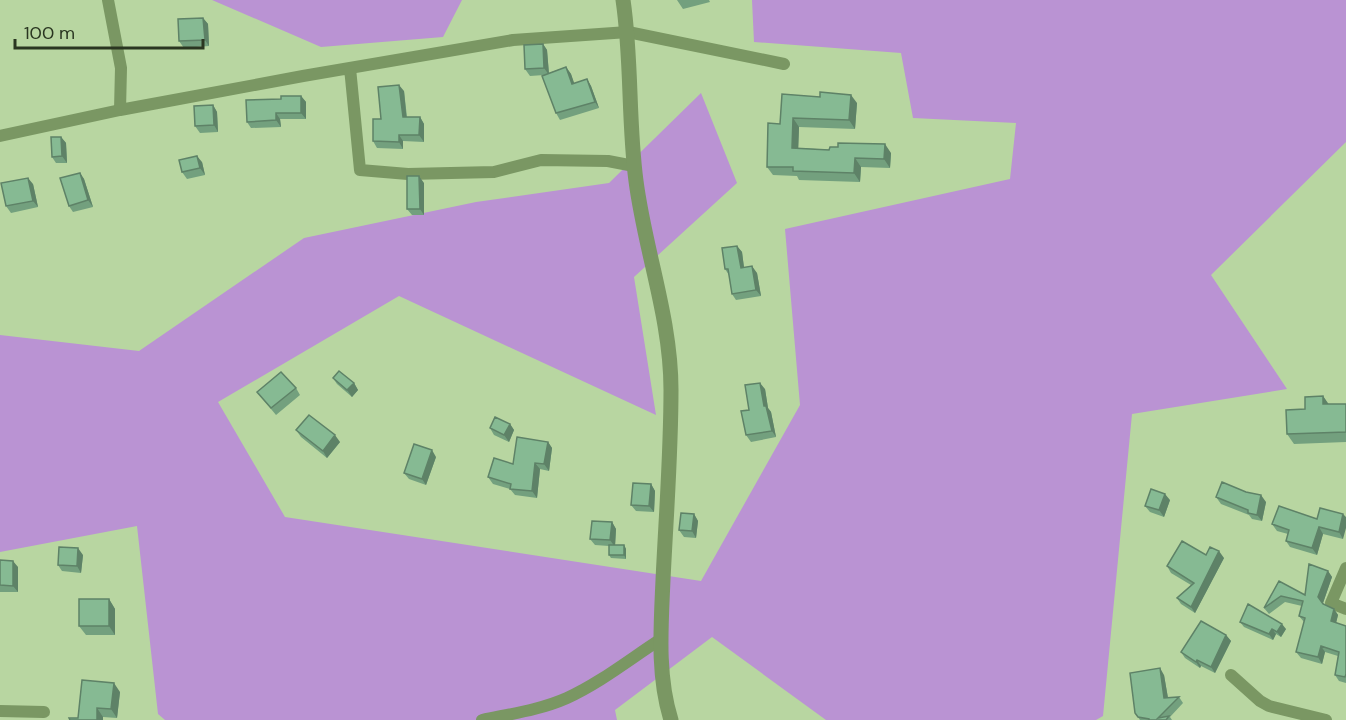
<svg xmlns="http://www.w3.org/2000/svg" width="1346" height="720" font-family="'DM Sans',sans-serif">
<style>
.green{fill:#ba93d3}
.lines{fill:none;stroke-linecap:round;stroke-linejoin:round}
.minor{stroke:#7a9763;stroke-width:12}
.tertiary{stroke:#7a9763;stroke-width:15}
.wall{fill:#73a07e}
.shaded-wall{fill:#5e8267}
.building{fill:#86ba93;stroke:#5e8267;stroke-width:1.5}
</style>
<rect width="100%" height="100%" fill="#b8d6a1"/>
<path class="green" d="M212 0H462L443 37 321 47Z
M752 0H1346V142L1211 275 1287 389 1132 414 1103 716 1096 720H826L712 637 615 710 617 720H165L158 714 137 526 0 552V335L139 351 304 238 476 202 609 183 701 93 737 183 634 277 656 415 399 296 218 402 285 517 701 581 800 405 785 229 1010 179 1016 123 913 118 901 53 754 42Z"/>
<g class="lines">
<path class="minor" d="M108 0 121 68 120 110
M350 68 360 170 408 174 494 172 541 160 608 161 634 166
M0 136 120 110 303 76 513 40 628 32 784 64
M1346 568 1331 603 1346 609
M1231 675 1260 701 1269 706 1326 720
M0 711 44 712
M482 720C510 714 540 710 567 698 600 683 630 659 661 639"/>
<path class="tertiary" d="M623 0C632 60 628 121 636 181 645 251 671 318 671 390 671 454 666 517 663 580 661 627 657 675 671 720"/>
</g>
<path class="wall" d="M677 0H709L710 2 683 9Z
M203 18 208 24 209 46 184 48 179 41Z
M543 44 547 50 549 73 566 67 571 74 574 84 587 79 591 86 599 108 560 120 556 113 544 75 530 76 525 69Z
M404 91 407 117H420L424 124V142L403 141V149L377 148 373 141 381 119Z
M782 94 857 103 855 129 799 127 798 148 891 153 890 168 861 167 860 182 799 180 797 176 773 175 767 167 780 124Z
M301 96 306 102V119H280L281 127 251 128 247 122 281 99Z
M213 105 217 112 218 132 200 133 195 126Z
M61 137 66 143 67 163H56L52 157Z
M202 162 205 175 187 179 182 172Z
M80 173 84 179 93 207 73 212 69 206Z
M424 183V215H412L407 209Z
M33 184 38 207 11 213 6 206Z
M737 246 742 252 744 268 757 273 761 296 736 300 732 294 729 275 725 269Z
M333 378 354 383 358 390 352 397 337 384Z
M296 388 300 395 276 415 257 392Z
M765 389 768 408 771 412 776 437 751 442 746 435 749 410Z
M1323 396 1328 404H1346V442L1294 444 1287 434 1305 409Z
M510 424 514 430 509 442 494 435 490 428Z
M296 430 340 442 327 458 301 437Z
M548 442 552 448 549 471 540 469 537 498 515 495 510 489 493 484 488 477 513 464Z
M436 457 426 485 409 479 404 473Z
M651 484 655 491 654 512 636 511 631 505Z
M1216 497 1266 502 1262 521 1252 519 1249 515 1221 504Z
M1170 500 1164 517 1150 512 1145 506Z
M694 514 698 521 696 538 684 537 679 530Z
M1343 514V539L1323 534 1317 555 1290 547 1286 541 1288 534 1277 531 1272 524 1317 519Z
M612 522 616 529 615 545H624L626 549V559L611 558 609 555V546L595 545 590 539Z
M83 555 81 573 62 571 58 565Z
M1206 555 1224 558 1195 613 1181 604 1177 598 1191 585 1171 573 1167 566Z
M0 560 18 567V592H0Z
M1328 571 1332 577 1323 603 1334 609 1338 615 1336 623 1346 626V683L1339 681 1335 675 1338 656 1325 652 1322 664 1301 658 1296 652 1304 622 1299 616 1302 606 1285 602 1269 614 1264 608 1279 581 1305 595Z
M109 599 115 609V635H86L79 626Z
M1240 622 1286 629 1281 637 1276 634 1273 640 1244 627Z
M1226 635 1231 641 1215 673 1201 666 1200 668 1185 658 1181 652Z
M1164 675 1168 698 1179 697 1183 703 1170 717 1172 720H1140L1135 713Z
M120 692 117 718 103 717 78 718Z"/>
<path class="shaded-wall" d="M203 18 208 24 209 46 205 40Z
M543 44 547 50 549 75 544 68Z
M566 67 571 74 577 91 572 84Z
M587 79 591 86 599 108 595 102Z
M399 85 404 91 407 123 403 117Z
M851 95 857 103 855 129 849 120Z
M301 96 306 102V119L301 113Z
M213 105 217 112 218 132 214 125Z
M276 113 280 119 281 127 276 120Z
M420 117 424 124V142L419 135Z
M793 118 799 127 798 157 792 148Z
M399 135 403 141V149L399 142Z
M61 137 66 143 67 163 62 156Z
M885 144 891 153 890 168 884 159Z
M197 156 202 162 205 175 200 168Z
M855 158 861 167 860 182 854 173Z
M80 173 84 179 93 207 88 200Z
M419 176 424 183V215L420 209Z
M28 178 33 184 38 207 33 201Z
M737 246 742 252 745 275 741 268Z
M752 266 757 273 761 296 756 290Z
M354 383 358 390 352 397 347 390Z
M760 383 765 389 768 408 771 412 776 437 772 431 764 406Z
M1323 396 1330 406 1323 404Z
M510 424 514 430 509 442 504 435Z
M335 435 340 442 327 458 323 451Z
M548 442 552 448 549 471 544 464Z
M432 450 436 457 426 485 422 479Z
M535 463 540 469 537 498 532 491Z
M651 484 655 491 654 512 649 506Z
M1165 494 1170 500 1164 517 1159 510Z
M1261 495 1266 502 1262 521 1257 515Z
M694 514 698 521 696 538 692 531Z
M1343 514 1346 517V528L1343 539 1339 532Z
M612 522 616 529 615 547 610 540Z
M1319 527 1323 534 1317 555 1312 548Z
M624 545 626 549V559L624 555Z
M78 548 83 555 81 573 77 566Z
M1219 551 1224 558 1195 613 1191 607Z
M13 561 18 567V592L13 586Z
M1328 571 1332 577 1323 603 1318 597Z
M109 599 115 609V635L109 626Z
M1334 609 1338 615 1335 627 1331 621Z
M1282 624 1286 629 1281 637 1277 632Z
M1272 629 1276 634 1273 640 1269 634Z
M1226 635 1231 641 1215 673 1211 667Z
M1321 646 1325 652 1322 664 1318 657Z
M1197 660 1201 666 1200 668 1196 662Z
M1160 668 1164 675 1169 704 1164 698Z
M114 683 120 692 117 718 111 709Z
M97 708 103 717V720H97Z"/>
<path class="building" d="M203 18 205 40 179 41 178 19Z
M543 44 544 68 525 69 524 45Z
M566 67 572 84 587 79 595 102 556 113 542 76Z
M399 85 403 117H420L419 135H399V142L373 141V119H381L378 87Z
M820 92 851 95 849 120 793 118 792 148 829 150 830 147H838V143L885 144 884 159 855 158 854 173 793 171V167H767L768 123 780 124 782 94 820 97Z
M281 96H301V113H276V120L247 122 246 100 281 99Z
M213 105 214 125 195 126 194 106Z
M51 137H61L62 156 52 157Z
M197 156 200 168 182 172 179 160Z
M80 173 88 200 69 206 60 178Z
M407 176H419L420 209H407Z
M28 178 33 201 6 206 1 183Z
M737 246 741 268 752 266 756 290 732 294 728 269H725L722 248Z
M339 371 354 383 347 390 333 378Z
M281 372 296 388 271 408 257 392Z
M760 383 764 406H766L772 431 746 435 741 411 749 410 745 385Z
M1323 396V404H1346V432L1287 434 1286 410 1305 409V397Z
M309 415 335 435 323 451 296 430Z
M495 417 510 424 504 435 490 428Z
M517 437 548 442 544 464 535 463 532 491 510 489 511 484 488 477 494 458 513 464Z
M414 444 432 450 422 479 404 473Z
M1222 482 1246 492 1261 495 1257 515 1248 513V510L1216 497Z
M633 483 651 484 649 506 631 505Z
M1151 489 1165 494 1159 510 1145 506Z
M1279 506 1317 519 1320 508 1343 514 1339 532 1319 527 1312 548 1286 541 1289 530 1272 524Z
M681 513 694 514 692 531 679 530Z
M592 521 612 522 610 540 590 539Z
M1182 541 1206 555 1210 547 1219 551 1191 607 1177 598 1194 583 1167 566Z
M609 545H624V555H609Z
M59 547 78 548 77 566 58 565Z
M0 560 13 561V586L0 585Z
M1309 564 1328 571 1318 597 1323 604 1334 609 1331 621 1346 626V674L1345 677 1335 675 1339 652 1321 646 1318 657 1296 652 1305 618 1299 616 1303 601 1281 596 1264 608 1279 581 1305 595Z
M79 599H109V626H79Z
M1248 604 1282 624 1277 632 1272 629 1269 634 1240 622Z
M1201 621 1226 635 1211 667 1197 660 1196 662 1181 652Z
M1160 668 1164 698 1179 697 1158 718 1169 716 1166 720H1149V719L1138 717 1135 713 1130 673Z
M82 680 114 683 111 709 97 708V720H70L69 718H78Z"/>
<path d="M15 39v9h188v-9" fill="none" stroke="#2a3621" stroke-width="3"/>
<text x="24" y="39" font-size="18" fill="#2a3621" stroke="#b8d6a1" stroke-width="4.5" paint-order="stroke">100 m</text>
</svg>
